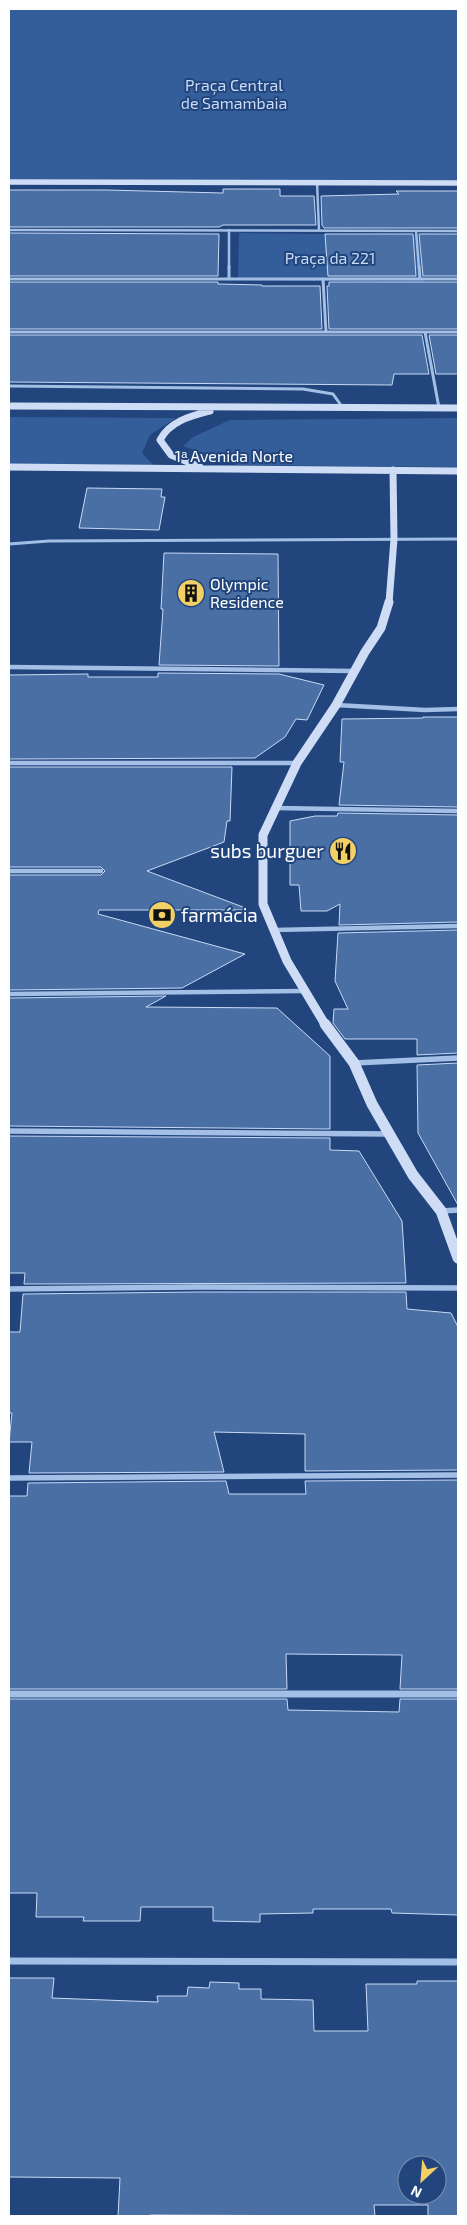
<svg xmlns="http://www.w3.org/2000/svg" width="467" height="2225" font-family="'Exo 2',sans-serif">
<style>
.green{fill:#345e9a}
.building{fill:#4a6fa5;stroke:#c8daf5;fill-rule:evenodd}
.lines{fill:none;stroke-linecap:round;stroke-linejoin:round}
.street-far4{stroke:#a4bfe6;stroke-width:2.5}
.street-far3{stroke:#a4bfe6;stroke-width:3}
.street-far2{stroke:#a4bfe6;stroke-width:4.5}
.street-far1{stroke:#a4bfe6;stroke-width:5.5}
.street{stroke:#a4bfe6;stroke-width:7}
.secondary-far3{stroke:#ceddf5;stroke-width:5.5}
.secondary-far2{stroke:#ceddf5;stroke-width:7}
.secondary-far1{stroke:#ceddf5;stroke-width:9}
.secondary{stroke:#ceddf5;stroke-width:11}
.labels{text-anchor:middle;stroke-width:4;stroke-linejoin:round;paint-order:stroke}
.far-park-label{font-size:16px;fill:#c8daf5;stroke:#21457c}
.far-street-label{font-size:16px;fill:#fff;stroke:#21457c}
.far-poi-label{font-size:16px;fill:#fff;stroke:#21457c;text-anchor:start}
.poi-label{font-size:19px;fill:#fff;stroke:#21457c;text-anchor:end}
</style>
<rect width="100%" height="100%" fill="#21457c"/>
<path class="green" d="M9 9H458V181L9 180Z
M239 233 418 235 424 282 238 280Z
M9 417 176 418 150 435 142 453 153 465 9 464Z
M458 418V467L238 465 183 446 193 437 230 420Z"/>
<path class="building" d="M223 189H280V196H314L316 225H223L219 227H9V190H107L223 193Z
M396 191H458V228H324L322 225 321 196 399 194Z
M9 233 219 234 218 276H9Z
M325 234H413L416 276H328Z
M419 234H458V276H423Z
M9 282H218V284L262 285V286H320L322 329H9Z
M329 282H458V329H329L327 286H329Z
M9 335H422L429 374H394L392 385 9 382Z
M429 335H458V374H436Z
M87 488 162 489 161 497H165L159 530 79 528Z
M164 553 278 554 279 666 159 665 163 609H161Z
M158 673 279 674 324 685 307 720 296 719 285 737 255 758 9 759V675L88 674V677H158Z
M423 717H458V807L339 805 344 762H340L342 719 423 718Z
M9 767H232L230 821H227L224 842 147 871 243 907V910H99L98 914 245 954 182 988 9 990V875H101L105 871 101 867H9Z
M338 813 458 815V922L339 925 340 904 327 911H301L299 885H290V821L315 816H337Z
M458 930V1053L417 1055V1039H345L333 1023 334 1009H348L335 981 338 933Z
M166 996 146 1007 277 1008 330 1056V1129L9 1126V998Z
M458 1063V1205L418 1133 417 1065Z
M9 1136 330 1138V1150L359 1151 402 1221 406 1283 24 1284 25 1273H9Z
M198 1292H406L407 1309 451 1313 458 1327V1470L305 1471V1434L214 1432 224 1472 29 1473 32 1442H9L12 1413H9V1332H20L23 1294Z
M458 1480V1689H400L402 1655 286 1654 287 1689H9V1496H27L28 1483 226 1481 229 1494H306L305 1481Z
M9 1699H287L288 1710 399 1712 400 1699H458V1915L392 1913 391 1909H313V1913L260 1914V1922L213 1921V1907H141L140 1921H83L84 1917H36L37 1893H9Z
M9 1978H54L52 1998 158 2002 157 1996H187L188 1987 209 1988 210 1982 239 1983V1989H261V1999L313 2000 314 2031H368L366 1984H417V1981H458V2216H428V2205H374L375 2216 150 2215V2216H118L120 2178 9 2177ZM407 2165H437V2195H407Z"/>
<g class="lines">
<path class="street-far4" d="M317 182 319 230
M9 230 458 231
M229 230V268
M416 231 419 268"/>
<path class="street-far3" d="M229 266V279
M419 266 420 279
M9 279H458
M323 279 326 332
M9 332H458
M425 332 439 408
M9 386 303 389 333 394 343 408
M9 544 49 541 458 539"/>
<path class="street-far2" d="M9 667 354 671
M336 705 425 710 458 709
M9 763H297
M275 808 458 811
M9 871H101
M274 930 458 926
M9 994 304 991"/>
<path class="street-far1" d="M354 1063 458 1058
M9 1131 389 1134
M442 1211 458 1210
M9 1289 198 1287 458 1288
M9 1478 458 1475"/>
<path class="street" d="M9 1694H458
M9 1961 458 1962"/>
<path class="secondary-far3" d="M9 182 458 183"/>
<path class="secondary-far2" d="M9 406 458 408
M9 467 458 471
M200 467 171 455 160 440C170 421 191 416 210 411
M389 603 394 539 393 470"/>
<path class="secondary-far1" d="M326 1026 287 961 263 904V835L297 763 336 705 365 652 381 628 389 602"/>
<path class="secondary" d="M325 1024 354 1063 372 1104 413 1175 441 1211 458 1258"/>
</g>
<defs>
<g id="building-disc" transform="scale(1.4375)"><circle r="9.5" fill="#f2d066" stroke="#21457c"/><path d="M-4-6H4V6H1V3H-1V6H-4ZM-2.5-4.3h1.7v1.8h-1.7ZM.8-4.3h1.7v1.8H.8ZM-2.5-1h1.7V.8h-1.7ZM.8-1h1.7V.8H.8Z" fill="#111"/></g>
<g id="restaurant-disc" transform="scale(1.4375)"><circle r="9.5" fill="#f2d066" stroke="#21457c"/><path d="M-5-6h1v4h1v-4h1v4h1v-4h1v5L-1.5 .5V6h-2V.5L-5-1ZM5-6V6H3V1.5H1.5Q1.5-4 5-6Z" fill="#111"/></g>
<g id="bank-disc" transform="scale(1.4375)"><circle r="9.5" fill="#f2d066" stroke="#21457c"/><path d="M-6-4H6V4H-6ZM0-2.3a2.3 2.3 0 1 0 0 4.6a2.3 2.3 0 1 0 0-4.6Z" fill="#111"/></g>
</defs>
<g fill-rule="evenodd">
<use href="#building-disc" x="191" y="593"/>
<use href="#restaurant-disc" x="343" y="851"/>
<use href="#bank-disc" x="162" y="915"/>
</g>
<g class="labels">
<g class="far-park-label">
<text x="234" y="91">Praça Central<tspan x="234" dy="18">de Samambaia</tspan></text>
<text x="330" y="264">Praça da 221</text>
</g>
<g class="far-street-label">
<text x="234" y="462">1ᵃ Avenida Norte</text>
</g>
<g class="far-poi-label">
<text x="210" y="590">Olympic<tspan x="210" dy="18">Residence</tspan></text>
</g>
<g class="poi-label">
<text x="324" y="858">subs burguer</text>
<text x="181" y="922" text-anchor="start">farmácia</text>
</g>
</g>
<rect width="467" height="2225" fill="none" stroke="#ffffff" stroke-width="20"/>
<g transform="translate(422 2180) rotate(206)"><circle r="24" fill="#21457c" stroke="#7a8fb0"/>
<path d="M0-4L9 19L0 12L-9 19Z" fill="#f2d066"/>
<text y="-8" font-size="14" font-weight="bold" text-anchor="middle" fill="#ffffff">N</text>
</g>
</svg>
